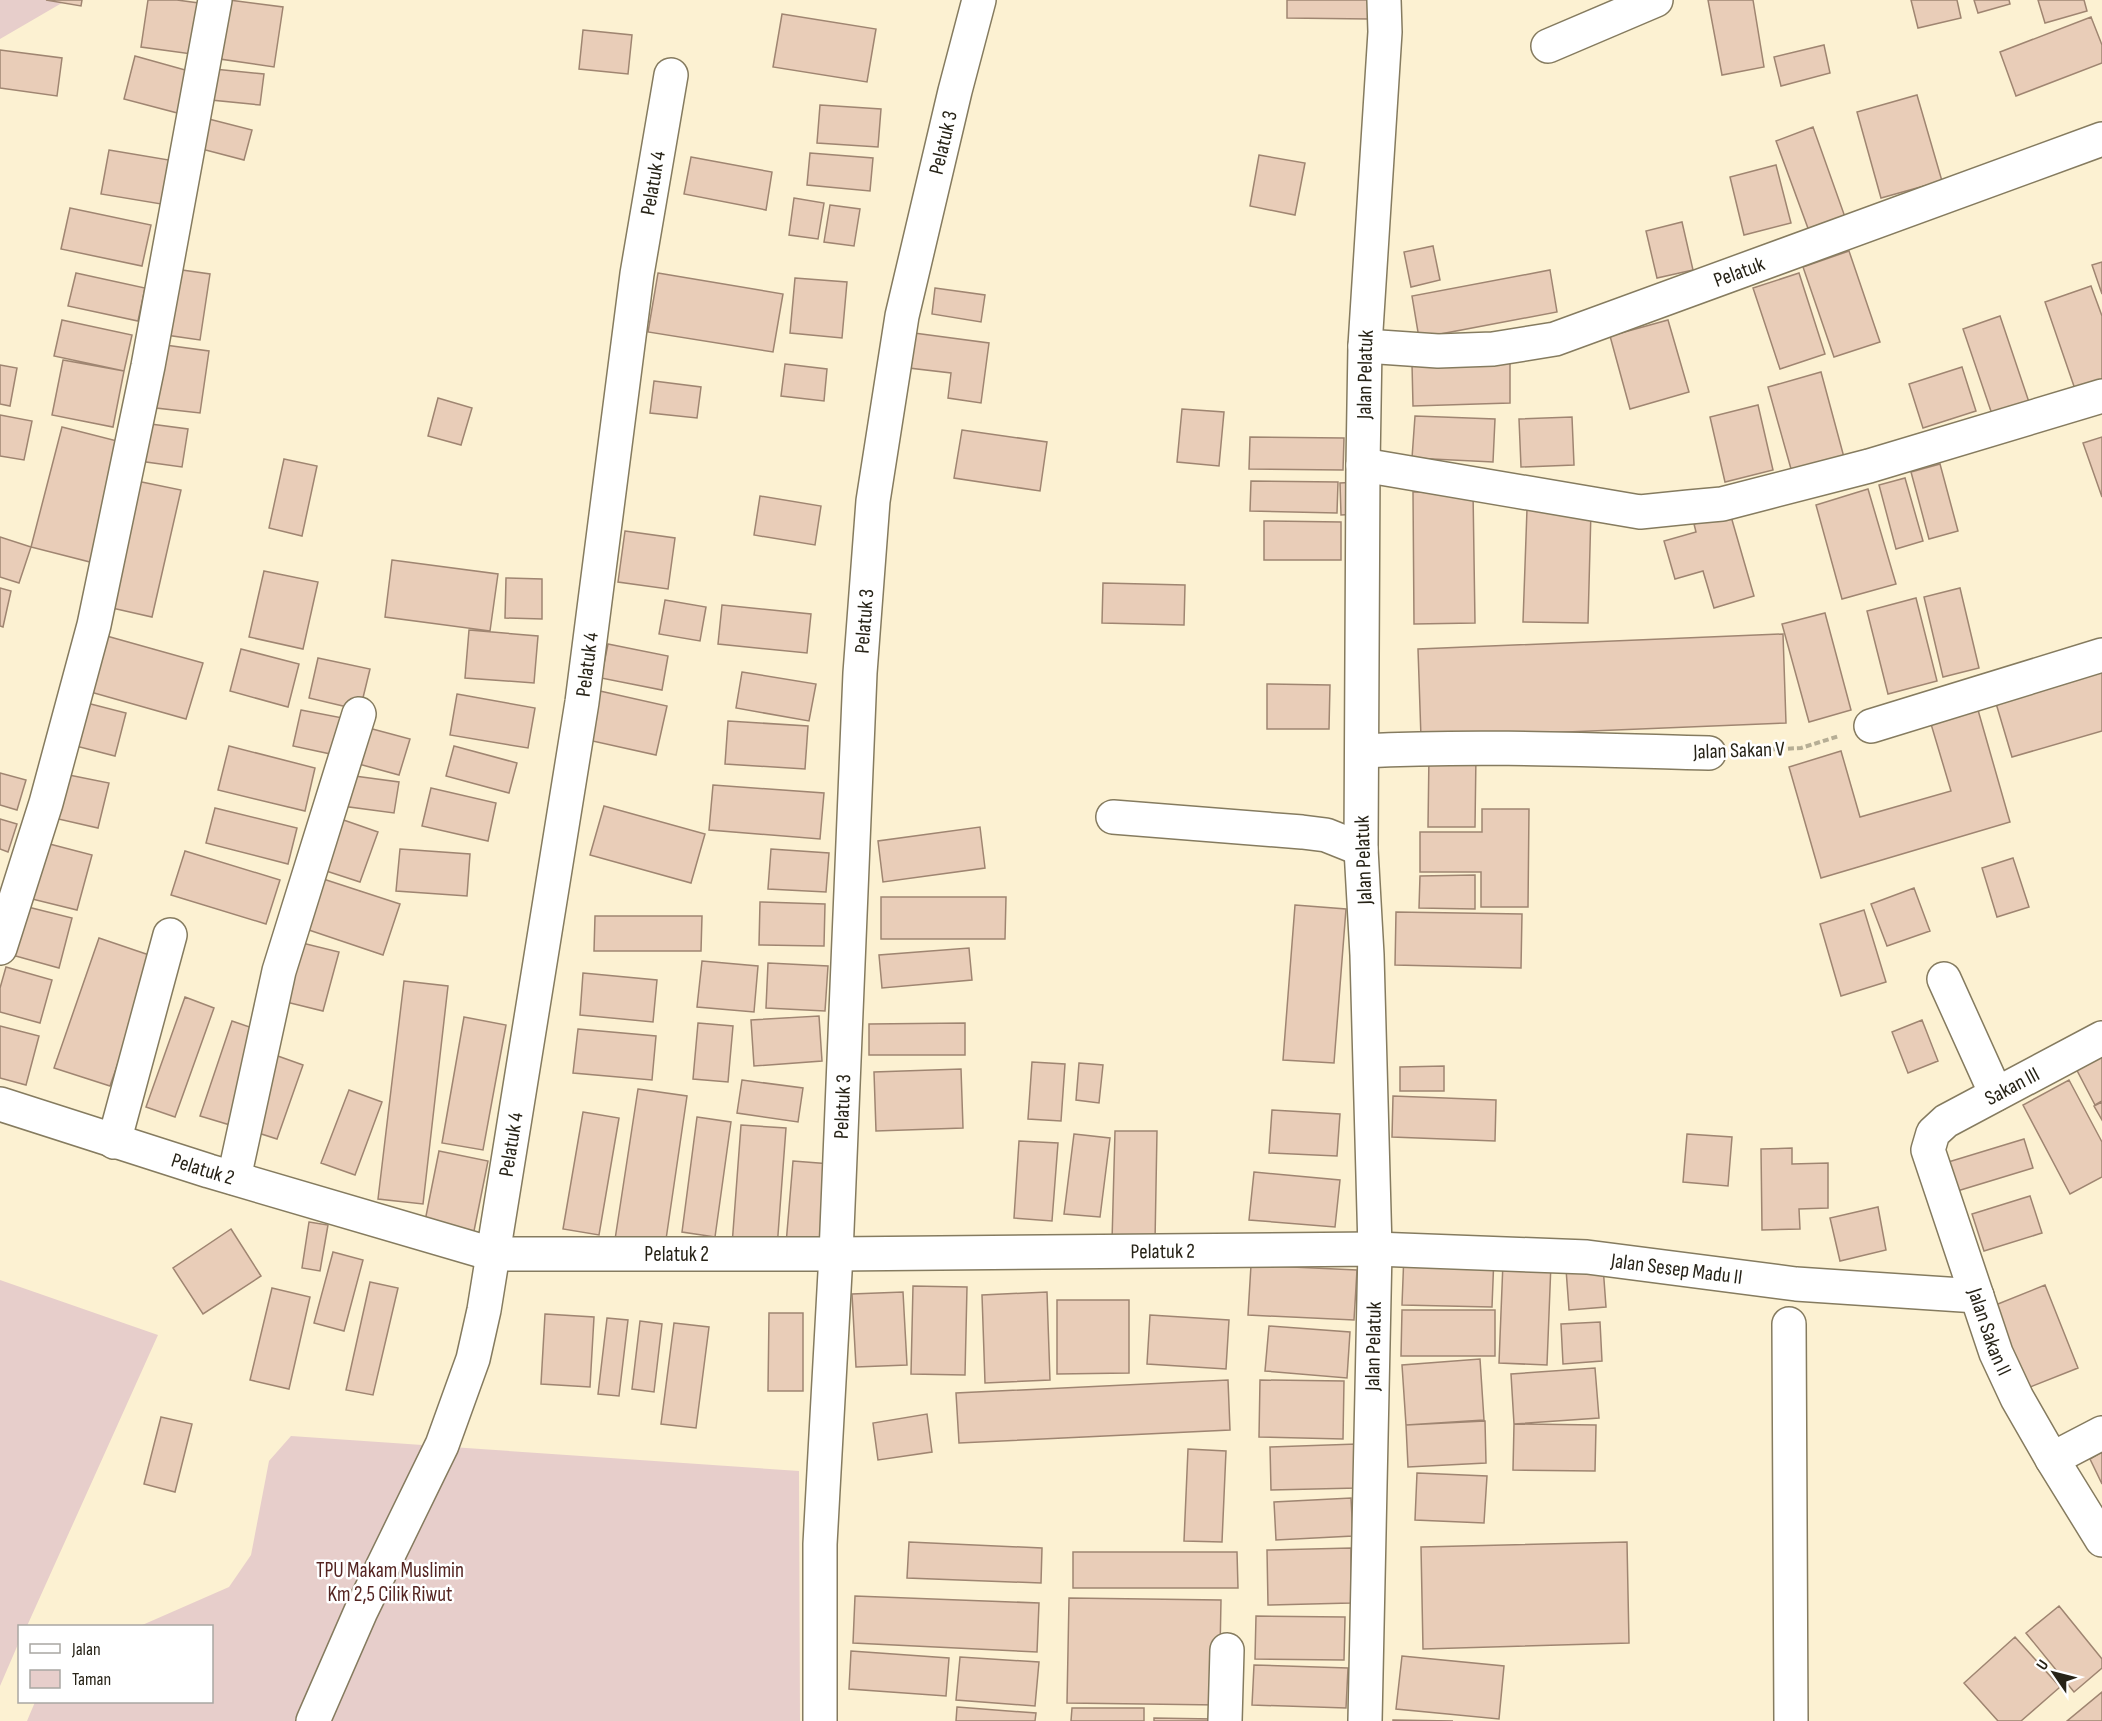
<svg xmlns="http://www.w3.org/2000/svg" width="2102" height="1721" font-family="'Sofia Sans Condensed',sans-serif">
<style>
.green{fill:#e7cecb}
.building{fill:#e9cdb8;stroke:#9f8571;stroke-width:1.5}
.lines{fill:none;stroke-linecap:round;stroke-linejoin:round}
.minor-casing{stroke:#857b5f;stroke-width:36}
.path{stroke:#b6ae95;stroke-width:4;stroke-dasharray:6 3;stroke-linecap:butt}
.minor{stroke:#fff;stroke-width:33}
.labels{text-anchor:middle;stroke-width:5;stroke-linejoin:round;paint-order:stroke}
.street-label{font-size:21px;fill:#272317;stroke:#fff}
.park-label{font-size:21px;fill:#542421;stroke:#fff}
</style>
<rect width="100%" height="100%" fill="#fcf1d2"/>
<path class="green" d="M0 0H67L0 39Z
M0 1280 158 1335 27 1626H20L19 1642 0 1686Z
M291 1436 799 1471 800 1721H27L35 1702H212V1626H140L229 1587 251 1555 269 1461Z"/>
<path class="building" d="M46 0H82L81 6Z
M148 0H177L206 4 199 55 141 47Z
M229 0 283 7 274 67 220 59Z
M1287 0H1370L1369 19 1287 18Z
M1708 0H1753L1764 67 1722 75Z
M1911 0H1957L1961 18 1918 28Z
M1974 0H2009L2010 4 1978 13Z
M2038 0H2084L2087 11 2045 23Z
M782 14 876 29 867 82 773 67Z
M2091 17 2102 45V63L2016 96 2000 52Z
M583 30 632 35 628 74 579 69Z
M1824 45 1830 73 1781 86 1774 57Z
M0 50 62 58 57 96 0 88Z
M135 56 196 73 185 115 124 99Z
M214 69 264 74 260 105 211 100Z
M1917 95 1942 181 1881 198 1857 112Z
M820 105 881 109 878 147 817 143Z
M201 117 252 130 244 160 194 147Z
M1813 127 1845 217 1809 231 1776 141Z
M109 150 169 160 161 204 101 194Z
M810 153 873 158 870 191 807 185Z
M1259 155 1305 163 1295 215 1250 206Z
M691 157 772 172 766 210 684 194Z
M1776 165 1791 223 1744 235 1730 177Z
M794 198 824 203 818 239 789 235Z
M830 205 860 209 854 246 824 242Z
M70 208 151 225 142 266 61 249Z
M1682 222 1693 270 1657 278 1646 231Z
M1433 246 1440 280 1411 287 1404 252Z
M1849 251 1880 342 1834 357 1803 267Z
M2102 262V294L2092 265Z
M175 269 210 274 200 340 166 335Z
M1550 270 1557 312 1419 338 1412 296Z
M76 273 145 288 138 321 68 306Z
M658 273 783 294 773 352 648 332Z
M1799 273 1825 354 1780 369 1753 288Z
M795 278 847 282 842 338 790 333Z
M2091 286 2102 316V385L2077 395 2045 302Z
M935 288 985 295 981 322 932 314Z
M2000 316 2033 414 1996 426 1963 329Z
M62 320 132 335 124 371 54 356Z
M1668 320 1689 392 1630 409 1610 336Z
M914 333 989 343 981 403 948 398 951 373 909 368Z
M165 345 209 351 200 413 156 408Z
M63 360 124 371 113 427 52 415Z
M1510 362V403L1413 406 1412 364Z
M785 364 827 369 824 401 781 396Z
M0 365 17 368 10 406 0 404Z
M1962 367 1976 411 1923 428 1909 384Z
M1821 372 1845 461 1793 476 1768 387Z
M654 381 701 387 697 418 650 413Z
M438 398 472 408 461 445 428 436Z
M1758 405 1773 470 1725 482 1710 417Z
M1182 409 1224 412 1219 466 1177 462Z
M0 415 32 421 24 460 0 456Z
M1415 416 1495 419 1493 462 1412 458Z
M1572 417 1574 465 1521 467 1519 419Z
M143 423 188 429 182 467 139 461Z
M62 427 121 442 90 562 31 547Z
M962 430 1047 442 1040 491 954 478Z
M1250 437 1344 438 1343 470 1249 469Z
M2102 437V497L2083 443Z
M284 459 317 466 302 536 269 528Z
M1940 464 1958 531 1929 539 1911 472Z
M1905 478 1923 541 1896 549 1879 485Z
M132 480 181 490 152 617 103 606Z
M1251 481 1338 482 1337 513 1250 511Z
M1359 482 1360 514 1341 515 1340 483Z
M1868 489 1896 584 1842 599 1816 505Z
M1473 491 1475 623 1414 624 1413 492Z
M760 496 821 506 815 545 754 535Z
M1527 509 1591 510 1588 623 1523 622Z
M1730 513 1754 596 1714 608 1703 571 1675 579 1664 541 1696 532 1694 524Z
M1264 521 1341 522V560H1264Z
M625 531 675 538 668 589 618 582Z
M0 537 31 547 19 583 0 577Z
M392 560 498 574 490 631 385 617Z
M264 571 318 582 303 649 249 637Z
M506 578 542 579V619L505 618Z
M1103 583 1185 585 1184 625 1102 623Z
M0 588 11 591 3 627 0 626Z
M1960 588 1979 668 1943 677 1924 597Z
M1916 598 1937 681 1888 694 1867 611Z
M665 600 706 607 700 641 659 634Z
M722 605 811 614 807 653 718 644Z
M1825 613 1851 710 1809 722 1782 624Z
M469 630 538 636 534 683 465 678Z
M96 633 203 663 186 719 80 689Z
M1783 634 1786 723 1421 738 1418 649Z
M608 644 668 656 662 690 601 678Z
M241 649 299 664 288 707 230 691Z
M318 658 370 669 360 710 309 698Z
M2102 669V731L2012 757 1995 700Z
M742 672 816 684 809 721 736 708Z
M1267 684 1330 685 1329 729H1267Z
M600 691 667 706 656 755 588 740Z
M457 694 535 708 528 748 450 735Z
M83 702 126 713 115 756 72 745Z
M301 710 348 719 340 756 293 746Z
M1978 710 2010 822 1821 878 1789 767 1841 751 1860 817 1951 791 1931 724Z
M728 721 808 726 805 769 725 764Z
M365 727 410 739 399 775 355 763Z
M229 746 315 768 305 811 218 790Z
M454 746 517 763 509 793 446 776Z
M1429 754H1476L1475 827H1428Z
M0 773 26 780 17 810 0 805Z
M64 774 109 783 98 828 54 818Z
M347 775 399 782 394 813 342 806Z
M713 785 824 793 820 839 709 830Z
M431 788 496 803 488 841 422 826Z
M604 806 705 834 691 883 590 855Z
M215 808 297 828 288 864 206 843Z
M1482 809H1529L1528 907H1481V872H1420V832H1482Z
M335 817 378 832 360 882 317 868Z
M0 819 17 824 8 852 0 849Z
M980 827 985 868 883 882 878 841Z
M42 842 92 855 77 910 28 898Z
M400 849 470 854 467 896 396 891Z
M771 849 829 853 826 892 768 889Z
M185 851 280 880 266 924 171 895Z
M2013 858 2029 907 1997 917 1982 868Z
M311 875 400 904 383 955 294 925Z
M1475 875V909L1419 908 1420 876Z
M1914 888 1930 931 1887 946 1871 904Z
M881 897H1006L1005 939H881Z
M760 902 825 904 824 946 759 945Z
M1295 905 1346 909 1334 1063 1283 1060Z
M24 906 72 918 59 968 12 955Z
M1864 910 1886 982 1841 996 1820 924Z
M1396 912 1522 914 1521 968 1395 965Z
M595 916H702L701 951H594Z
M99 938 155 957 110 1086 54 1068Z
M294 941 339 952 323 1011 278 1000Z
M969 948 972 980 882 988 879 955Z
M702 961 758 966 754 1012 697 1007Z
M768 963 828 966 825 1011 766 1008Z
M6 967 52 980 40 1023 0 1012V988Z
M583 973 657 980 653 1022 580 1015Z
M404 981 448 986 423 1204 378 1199Z
M185 997 214 1008 175 1117 146 1107Z
M819 1016 822 1061 754 1066 751 1020Z
M464 1017 506 1025 483 1150 442 1143Z
M1922 1020 1938 1061 1908 1073 1892 1032Z
M232 1021 261 1031 230 1125 200 1116Z
M698 1023 733 1026 728 1082 693 1079Z
M965 1023V1055H869V1024Z
M0 1026 39 1036 26 1085 0 1078Z
M578 1029 656 1036 652 1080 573 1073Z
M2102 1040V1101L2095 1105 2070 1057Z
M275 1055 303 1065 277 1139 249 1130Z
M1032 1062 1065 1064 1061 1121 1028 1119Z
M1079 1063 1103 1065 1099 1103 1076 1100Z
M1444 1066V1091H1400V1067Z
M961 1069 963 1128 876 1131 874 1072Z
M742 1080 803 1088 798 1122 737 1113Z
M2069 1080 2102 1142V1177L2070 1194 2023 1105Z
M638 1089 687 1096 664 1253 614 1246Z
M349 1090 382 1102 355 1175 321 1163Z
M1393 1096 1496 1100 1495 1141 1392 1137Z
M2102 1102V1120L2094 1106Z
M1272 1110 1340 1114 1337 1156 1269 1153Z
M583 1112 619 1118 599 1235 563 1229Z
M697 1117 731 1122 715 1237 682 1232Z
M741 1125 786 1128 777 1248 732 1245Z
M1115 1131H1157L1155 1242 1112 1241Z
M1074 1134 1110 1138 1100 1217 1064 1214Z
M1687 1134 1732 1137 1728 1186 1683 1182Z
M2024 1139 2033 1168 1954 1192 1945 1163Z
M1019 1141 1058 1143 1052 1221 1014 1218Z
M1792 1148V1164L1828 1163V1208L1799 1209 1800 1229 1762 1230 1761 1149Z
M439 1151 488 1161 473 1236 424 1226Z
M793 1161 831 1164 823 1247 786 1244Z
M1254 1172 1340 1180 1335 1227 1249 1220Z
M2030 1196 2042 1233 1984 1251 1972 1214Z
M1878 1207 1886 1250 1840 1261 1830 1218Z
M309 1222 328 1225 320 1271 302 1268Z
M231 1229 261 1276 203 1314 173 1268Z
M333 1252 363 1260 344 1331 314 1323Z
M1404 1253 1494 1256 1492 1307 1402 1305Z
M1503 1262 1551 1263 1547 1365 1499 1363Z
M1251 1265 1357 1270 1354 1320 1248 1315Z
M1603 1266 1606 1307 1569 1310 1566 1269Z
M370 1282 398 1288 373 1395 346 1390Z
M2045 1285 2078 1368 2020 1391 1988 1308Z
M913 1286 967 1287 965 1375 911 1374Z
M272 1288 310 1297 289 1389 250 1380Z
M903 1292 907 1365 856 1367 852 1294Z
M1047 1292 1050 1380 985 1383 982 1295Z
M1057 1300H1129V1373L1057 1374Z
M1402 1310H1495V1356H1401Z
M769 1313H803V1391H768Z
M545 1314 594 1317 590 1387 541 1384Z
M1150 1315 1229 1320 1226 1369 1147 1364Z
M607 1318 628 1320 619 1396 598 1394Z
M640 1321 662 1324 654 1392 632 1389Z
M1600 1322 1602 1361 1563 1364 1561 1324Z
M674 1323 709 1327 696 1428 661 1424Z
M1269 1326 1350 1332 1347 1378 1265 1371Z
M1480 1359 1484 1420 1406 1425 1402 1365Z
M1595 1368 1599 1418 1514 1424 1511 1374Z
M1228 1380 1230 1430 959 1443 956 1393Z
M1260 1380 1344 1381 1343 1439 1259 1437Z
M927 1414 932 1452 878 1460 873 1423Z
M161 1417 192 1424 175 1492 144 1484Z
M1485 1421 1486 1463 1408 1467 1406 1425Z
M1514 1424 1596 1425 1595 1471 1513 1470Z
M1357 1444 1358 1488 1271 1490 1270 1447Z
M1188 1449 1226 1451 1222 1542 1184 1541Z
M2102 1452V1484L2090 1459Z
M1417 1473 1487 1476 1484 1523 1415 1520Z
M1351 1498 1353 1536 1276 1540 1274 1502Z
M909 1542 1042 1548 1041 1583 907 1578Z
M1627 1542 1629 1643 1423 1649 1421 1547Z
M1351 1548V1603L1268 1605 1267 1550Z
M1073 1552H1237L1238 1588H1073Z
M855 1596 1039 1603 1037 1652 853 1643Z
M1069 1598 1221 1600 1219 1705 1067 1703Z
M2059 1606 2102 1659V1668L2074 1692 2026 1633Z
M1256 1616 1345 1617 1344 1660 1255 1659Z
M2015 1637 2060 1687 2021 1721H1998L1964 1683Z
M851 1651 949 1658 946 1696 849 1689Z
M1402 1656 1504 1666 1499 1719 1396 1709Z
M960 1657 1039 1662 1035 1706 956 1700Z
M1254 1665 1348 1668 1346 1708 1252 1705Z
M2102 1692V1721H2067Z
M957 1707 1036 1713 1035 1721H956Z
M1072 1708H1144V1721H1071Z
M1154 1718 1213 1719V1721H1154Z
M1393 1720 1453 1721H1393Z"/>
<g class="lines">
<g class="minor-casing">
<g id="minor">
<path d="M1548 46 1656 0"/>
<path id="s1" d="M1365 346 1438 351 1493 349 1555 339 2102 139"/>
<path d="M1363 465 1640 512 1689 507 1722 504 1869 466 2102 396"/>
<path d="M1871 726 2102 655"/>
<path d="M1362 751C1477 745 1593 750 1709 753"/>
<path d="M1113 817 1302 832 1326 835 1361 849"/>
<path d="M0 948 46 803 94 625 148 366 215 0"/>
<path d="M1944 979 1996 1094"/>
<path id="s2" d="M2102 1038 1946 1121 1933 1133 1928 1150 1996 1353 2017 1398 2052 1459 2102 1433"/>
<path id="s3" d="M0 1104 209 1171 492 1254H836L1375 1249 1587 1257 1796 1284 1977 1296"/>
<path d="M114 1142 170 935"/>
<path d="M234 1178 279 971 359 714"/>
<path d="M1789 1324 1791 1721"/>
<path d="M2052 1459 2102 1540"/>
<path id="s4" d="M313 1721 361 1611 442 1445 473 1359 484 1310 582 702 637 274 671 75"/>
<path id="s5" d="M820 1721V1544L836 1254 860 673 873 501 902 316 955 91 979 0"/>
<path d="M1225 1721 1227 1650"/>
<path id="s6" d="M1365 1721 1375 1249 1367 955 1361 849 1363 465 1365 346 1385 32 1384 0"/>
</g>
</g>
<path class="path" d="M1743 751 1801 748 1839 736"/>
<use href="#minor" class="minor"/>
</g>
<g class="labels">
<g class="street-label">
<text dy="7" stroke="none"><textPath href="#s5" startOffset="1587">Pelatuk 3</textPath></text>
<text dy="7" stroke="none"><textPath href="#s4" startOffset="1586">Pelatuk 4</textPath></text>
<text dy="7" stroke="none"><textPath href="#s1" startOffset="387">Pelatuk</textPath></text>
<text dy="7" stroke="none"><textPath href="#s6" startOffset="1347">Jalan Pelatuk</textPath></text>
<text dy="7" stroke="none"><textPath href="#s5" startOffset="1101">Pelatuk 3</textPath></text>
<text dy="7" stroke="none"><textPath href="#s4" startOffset="1100">Pelatuk 4</textPath></text>
<text transform="translate(1739 750) rotate(-2)" y="7">Jalan Sakan V</text>
<text transform="translate(1363 860) rotate(-92)" y="7">Jalan Pelatuk</text>
<text transform="translate(2012 1086) rotate(-28)" y="7">Sakan III</text>
<text dy="7" stroke="none"><textPath href="#s5" startOffset="615">Pelatuk 3</textPath></text>
<text dy="7" stroke="none"><textPath href="#s4" startOffset="614">Pelatuk 4</textPath></text>
<text dy="7" stroke="none"><textPath href="#s3" startOffset="213">Pelatuk 2</textPath></text>
<text dy="7" stroke="none"><textPath href="#s3" startOffset="1185">Pelatuk 2</textPath></text>
<text dy="7" stroke="none"><textPath href="#s3" startOffset="699">Pelatuk 2</textPath></text>
<text dy="7" stroke="none"><textPath href="#s3" startOffset="1700">Jalan Sesep Madu II</textPath></text>
<text dy="7" stroke="none"><textPath href="#s2" startOffset="404">Jalan Sakan II</textPath></text>
<text dy="7" stroke="none"><textPath href="#s6" startOffset="375">Jalan Pelatuk</textPath></text>
</g>
<g class="park-label">
<text x="390" y="1577">TPU Makam Muslimin<tspan x="390" dy="24">Km 2,5 Cilik Riwut</tspan></text>
</g>
</g>
<rect x="18" y="1625" width="195" height="78" fill="#ffffff" stroke="#a9a7a2" stroke-width="1.5"/>
<rect x="30" y="1644" width="30" height="9" fill="#ffffff" stroke="#a9a7a2" stroke-width="1.5"/>
<text x="72" y="1655" font-size="18" fill="#272317">Jalan</text>
<rect x="30" y="1670" width="30" height="18" fill="#e7cecb" stroke="#a9a7a2" stroke-width="1.5"/>
<text x="72" y="1685" font-size="18" fill="#272317">Taman</text>
<g transform="translate(2054 1673) rotate(305)" stroke="#ffffff" stroke-width="4.5" paint-order="stroke">
<path d="M0-4.5L10 22L0 15L-10 22Z" fill="#272317"/>
<text y="-9" font-size="16" font-weight="bold" text-anchor="middle" fill="#272317">U</text>
</g>
</svg>
